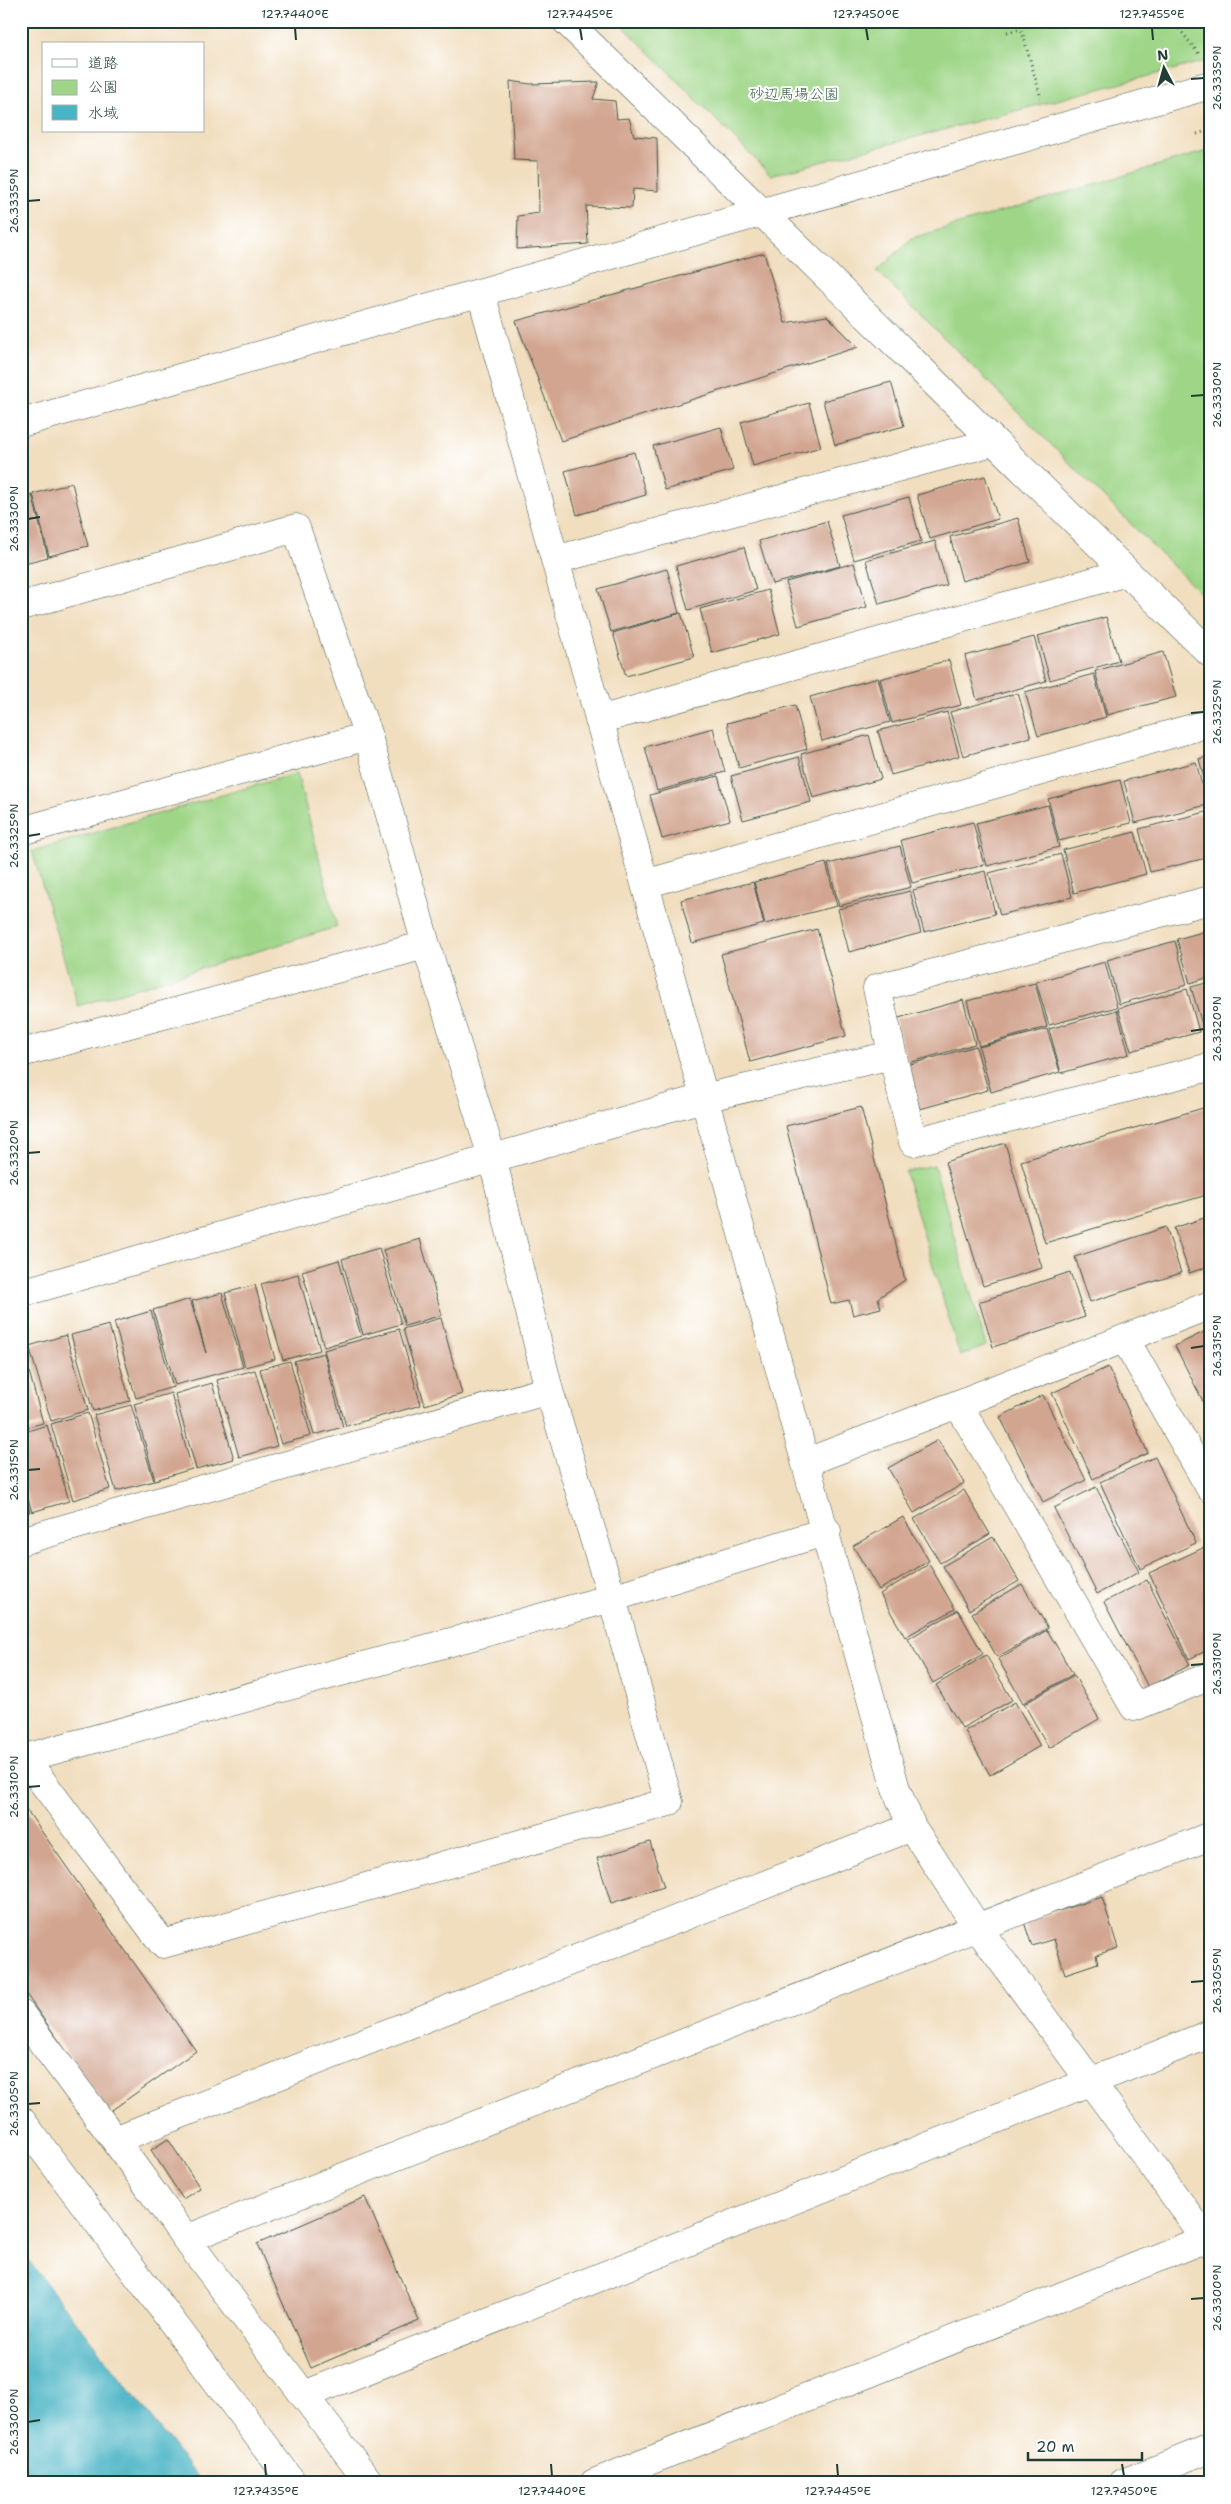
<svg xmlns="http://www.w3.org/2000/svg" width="1231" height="2504" font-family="'Shantell Sans','Klee One',sans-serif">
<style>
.green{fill:#9ed587;stroke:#5e895e}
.water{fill:#48b4c5;stroke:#34787c}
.building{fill:#d2a590}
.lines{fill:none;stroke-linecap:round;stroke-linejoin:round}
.minor-casing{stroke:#3e5549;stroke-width:29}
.path{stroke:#3e5549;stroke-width:3;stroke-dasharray:1 4;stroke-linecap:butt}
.minor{stroke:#fff;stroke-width:28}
.ticks{fill:none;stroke:#1f3d34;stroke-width:2}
.labels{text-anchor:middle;stroke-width:4;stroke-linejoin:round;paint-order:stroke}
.park-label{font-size:15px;fill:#3f6349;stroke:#fff}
.neatline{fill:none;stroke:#1f3d34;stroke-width:2}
.ticks-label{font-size:12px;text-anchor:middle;fill:#1f3d34}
</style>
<rect width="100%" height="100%" fill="#fff"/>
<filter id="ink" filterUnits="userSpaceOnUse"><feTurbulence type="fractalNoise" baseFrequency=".02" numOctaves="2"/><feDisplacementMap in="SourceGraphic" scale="10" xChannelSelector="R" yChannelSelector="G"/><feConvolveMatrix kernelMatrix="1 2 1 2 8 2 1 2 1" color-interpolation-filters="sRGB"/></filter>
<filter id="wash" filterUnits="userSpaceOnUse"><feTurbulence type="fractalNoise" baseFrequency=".0096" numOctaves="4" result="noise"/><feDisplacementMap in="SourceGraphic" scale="20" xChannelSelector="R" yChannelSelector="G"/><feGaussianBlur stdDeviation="1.12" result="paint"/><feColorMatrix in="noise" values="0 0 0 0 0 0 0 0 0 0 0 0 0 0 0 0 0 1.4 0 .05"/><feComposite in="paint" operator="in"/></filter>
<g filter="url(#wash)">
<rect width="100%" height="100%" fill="#f1debf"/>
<path class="green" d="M618 21H1210V60L771 175Z
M1210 150V603L877 271 912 238Z
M297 773 337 927 78 1006 32 851Z
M934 1165 986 1346 960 1356 905 1172Z"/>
<path class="water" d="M21 2251 202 2483H21Z"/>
<g id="blocks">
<path class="building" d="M510 81 530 84 599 82 593 99 615 101 617 119 629 118 634 136 657 138 658 191 633 189 632 208 586 206 588 244 517 249 518 216 539 213 538 161 514 160Z
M764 253 785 323 827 316 858 347 561 441 516 321Z
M891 382 904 426 835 445 823 401Z
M809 403 821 447 753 466 741 422Z
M721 427 733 470 665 490 653 446Z
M634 452 646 495 577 515 565 471Z
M985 476 998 519 930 539 917 495Z
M72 483 88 546 49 556 33 494Z
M32 495 48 557 21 564V497Z
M909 497 921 541 854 560 841 515Z
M1018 518 1030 562 962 581 950 537Z
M827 521 840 566 772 584 759 541Z
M935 541 947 585 879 604 866 560Z
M744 547 756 590 688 610 676 566Z
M854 563 867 607 798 626 786 582Z
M667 569 679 613 611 632 598 589Z
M768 590 780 634 712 653 700 609Z
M681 613 694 657 626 676 613 633Z
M1106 617 1119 661 1050 680 1038 636Z
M1034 637 1046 681 977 700 965 656Z
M1163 652 1176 697 1107 715 1095 671Z
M949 660 961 705 892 723 880 679Z
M1094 674 1106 717 1038 736 1025 692Z
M878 678 890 722 822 741 810 697Z
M1018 693 1031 737 963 756 950 712Z
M795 705 807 749 739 768 727 723Z
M947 712 959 756 891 775 878 731Z
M713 728 725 772 657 791 645 747Z
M869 735 881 779 813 798 801 754Z
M1210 756V796H1209L1199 759Z
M799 757 811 802 743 820 731 776Z
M1196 762 1207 805 1135 823 1124 781Z
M718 776 730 820 662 839 650 795Z
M1120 780 1131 823 1059 841 1048 799Z
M1048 805 1059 847 987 866 976 823Z
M1210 811V857L1150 872 1139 829Z
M973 822 984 865 912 883 901 840Z
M1135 832 1146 874 1074 893 1063 850Z
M900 846 911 887 839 906 828 864Z
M1061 854 1072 897 1000 915 989 873Z
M826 863 837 906 765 924 754 882Z
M985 871 995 914 924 932 913 890Z
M753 882 764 924 692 943 681 900Z
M910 891 921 933 849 952 838 909Z
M817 929 846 1036 750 1062 721 954Z
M1210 930V977L1190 983 1177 939Z
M1175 941 1187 985 1119 1004 1107 960Z
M1105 962 1117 1007 1049 1025 1036 982Z
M1210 982V1029L1204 1031 1191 987Z
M1035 983 1047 1027 979 1046 967 1001Z
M1187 989 1199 1032 1131 1051 1118 1008Z
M963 1000 975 1044 908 1063 895 1019Z
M1117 1010 1129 1054 1061 1073 1049 1029Z
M1047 1029 1060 1072 991 1092 979 1047Z
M976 1046 988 1090 920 1109 907 1065Z
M1210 1106V1194L1045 1243 1021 1161Z
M861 1107 905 1280 878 1298 881 1308 853 1315 849 1300 831 1304 786 1126Z
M1005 1143 1042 1268 983 1286 945 1162Z
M1210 1216V1266L1189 1273 1174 1228Z
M1166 1227 1181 1273 1090 1302 1075 1257Z
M420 1239 442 1315 405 1326 383 1250Z
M379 1248 401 1324 363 1335 342 1259Z
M339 1260 361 1336 324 1347 302 1271Z
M1070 1272 1085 1317 993 1347 979 1302Z
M298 1274 320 1350 283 1360 261 1284Z
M255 1285 275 1359 245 1367 225 1293Z
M222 1293 243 1367 175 1385 153 1310 190 1299 206 1353 192 1301Z
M151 1311 173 1387 136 1398 114 1322Z
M441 1318 462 1394 425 1405 403 1329Z
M109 1325 130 1401 93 1411 71 1335Z
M399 1329 421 1405 346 1426 324 1350Z
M1210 1329V1415L1175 1346Z
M66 1335 88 1410 51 1421 29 1346Z
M21 1349H23L43 1423 21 1429Z
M324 1353 343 1427 314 1435 294 1361Z
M290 1361 311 1436 281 1444 260 1369Z
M1108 1367 1148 1453 1093 1479 1052 1393Z
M255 1370 277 1446 239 1457 217 1380Z
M212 1383 234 1459 196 1469 175 1394Z
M171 1393 192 1469 155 1480 134 1404Z
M1043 1395 1086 1480 1043 1502 1000 1417Z
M131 1405 154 1481 116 1491 94 1415Z
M88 1413 110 1489 73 1500 51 1424Z
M47 1425 69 1501 32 1512 21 1476V1433Z
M938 1440 964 1483 914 1513 888 1468Z
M1155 1457 1196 1543 1140 1569 1100 1482Z
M21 1484 30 1512 21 1514Z
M1096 1487 1139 1572 1097 1594 1054 1508Z
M964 1490 990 1534 940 1563 914 1519Z
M903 1517 929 1561 879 1590 853 1546Z
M993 1537 1019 1581 969 1610 943 1566Z
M1205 1547 1210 1557V1649L1189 1659 1149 1573Z
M929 1564 955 1609 905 1637 880 1594Z
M1147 1580 1190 1665 1148 1687 1104 1602Z
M1022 1584 1048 1628 997 1657 972 1613Z
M958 1610 983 1654 933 1683 908 1639Z
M1047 1630 1073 1674 1023 1703 998 1659Z
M986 1655 1012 1700 962 1728 936 1685Z
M1074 1675 1099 1719 1049 1748 1024 1704Z
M1015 1702 1040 1746 990 1775 965 1731Z
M21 1802 196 2051 109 2112 21 1987Z
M650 1842 664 1887 611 1903 597 1858Z
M1102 1897 1118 1948 1096 1955 1098 1963 1065 1974 1054 1939 1032 1946 1024 1922Z
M168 2139 200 2188 183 2199 151 2150Z
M365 2197 419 2321 311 2368 257 2244Z"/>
</g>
</g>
<g filter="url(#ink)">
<use href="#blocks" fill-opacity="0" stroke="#3e5549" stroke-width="1"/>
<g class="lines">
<g class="minor-casing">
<path id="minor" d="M566 21C782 230 994 443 1210 653
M481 293 896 1789 912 1827 977 1927 1210 2244
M21 423 1210 85
M555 560 993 442
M21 606 296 528 368 736 426 945 492 1157 549 1390 612 1598 669 1802 163 1944 21 1753
M599 720 1127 572
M21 831 368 736
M645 884 1210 723
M1210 900 877 988 913 1142 1210 1067
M21 1053 426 945
M21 1293 703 1098 892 1055
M1125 1339 1210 1488
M958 1404 1210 1305
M807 1462 958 1404 1134 1707 1210 1676
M21 1541 549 1390
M25 1758 612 1598 827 1531
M21 2014 115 2140 186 2239 370 2483
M21 2120 293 2483
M115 2140 912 1827
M186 2239 1210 1836
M304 2395 1210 2034
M594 2483 1210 2237
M1123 2483 1210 2448"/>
</g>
<path class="path" d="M1019 21 1041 98
M1173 21 1199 54
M1007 32 1021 29
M1197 134 1210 130"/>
<use href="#minor" class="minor"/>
</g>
</g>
<path class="ticks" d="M295 28 296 40M580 28 582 40M866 28 868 40M1152 28 1153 40M1191 79 1204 78M28 201 40 200M1191 396 1204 395M28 519 40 517M1191 713 1204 712M28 836 40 834M1191 1031 1204 1029M28 1153 40 1152M1191 1348 1204 1346M28 1470 40 1469M1191 1665 1204 1664M28 1787 40 1786M1191 1982 1204 1981M28 2104 40 2103M1191 2299 1204 2298M28 2422 40 2420M265 2464 266 2476M551 2464 552 2476M837 2464 838 2476M1122 2464 1124 2476"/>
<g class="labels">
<g class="park-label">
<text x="794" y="99">砂辺馬場公園</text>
</g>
</g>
<rect width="1231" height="2504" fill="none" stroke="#fff" stroke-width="55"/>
<rect x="42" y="42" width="162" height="90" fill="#ffffff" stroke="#a5b1ae"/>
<rect x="52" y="59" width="25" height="8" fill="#ffffff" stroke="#a5b1ae"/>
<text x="88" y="68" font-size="15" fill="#1f3d34">道路</text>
<rect x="52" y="80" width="25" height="15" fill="#9ed587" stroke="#a5b1ae"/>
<text x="88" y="92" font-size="15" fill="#1f3d34">公園</text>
<rect x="52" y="105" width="25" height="15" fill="#48b4c5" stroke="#a5b1ae"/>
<text x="88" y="118" font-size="15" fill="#1f3d34">水域</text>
<g transform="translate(1164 68) rotate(354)" stroke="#ffffff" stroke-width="4" paint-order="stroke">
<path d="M0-4L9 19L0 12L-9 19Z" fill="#1f3d34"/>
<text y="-8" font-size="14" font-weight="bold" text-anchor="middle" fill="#1f3d34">N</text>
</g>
<path d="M1028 2452v8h114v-8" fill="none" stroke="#1f3d34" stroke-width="2.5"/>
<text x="1036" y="2452" font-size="15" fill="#1f3d34" stroke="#ffffff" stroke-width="4" paint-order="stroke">20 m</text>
<rect x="28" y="28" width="1176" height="2448" class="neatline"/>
<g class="ticks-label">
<text x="295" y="18">127.7440°E</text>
<text x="580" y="18">127.7445°E</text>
<text x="866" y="18">127.7450°E</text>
<text x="1152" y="18">127.7455°E</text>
<text transform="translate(1217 78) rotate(-90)" y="4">26.3335°N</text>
<text transform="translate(14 201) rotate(-90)" y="4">26.3335°N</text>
<text transform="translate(1217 395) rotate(-90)" y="4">26.3330°N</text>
<text transform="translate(14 519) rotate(-90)" y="4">26.3330°N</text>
<text transform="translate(1217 712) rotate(-90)" y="4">26.3325°N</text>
<text transform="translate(14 836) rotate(-90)" y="4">26.3325°N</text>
<text transform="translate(1217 1029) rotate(-90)" y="4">26.3320°N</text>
<text transform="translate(14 1153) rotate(-90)" y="4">26.3320°N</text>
<text transform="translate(1217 1346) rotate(-90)" y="4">26.3315°N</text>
<text transform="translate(14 1470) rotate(-90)" y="4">26.3315°N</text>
<text transform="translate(1217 1664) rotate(-90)" y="4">26.3310°N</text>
<text transform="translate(14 1787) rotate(-90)" y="4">26.3310°N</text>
<text transform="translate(1217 1981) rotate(-90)" y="4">26.3305°N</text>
<text transform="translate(14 2104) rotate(-90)" y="4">26.3305°N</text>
<text transform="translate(1217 2298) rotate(-90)" y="4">26.3300°N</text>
<text transform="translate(14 2422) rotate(-90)" y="4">26.3300°N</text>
<text x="266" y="2495">127.7435°E</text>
<text x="552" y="2495">127.7440°E</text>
<text x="838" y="2495">127.7445°E</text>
<text x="1124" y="2495">127.7450°E</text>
</g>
</svg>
